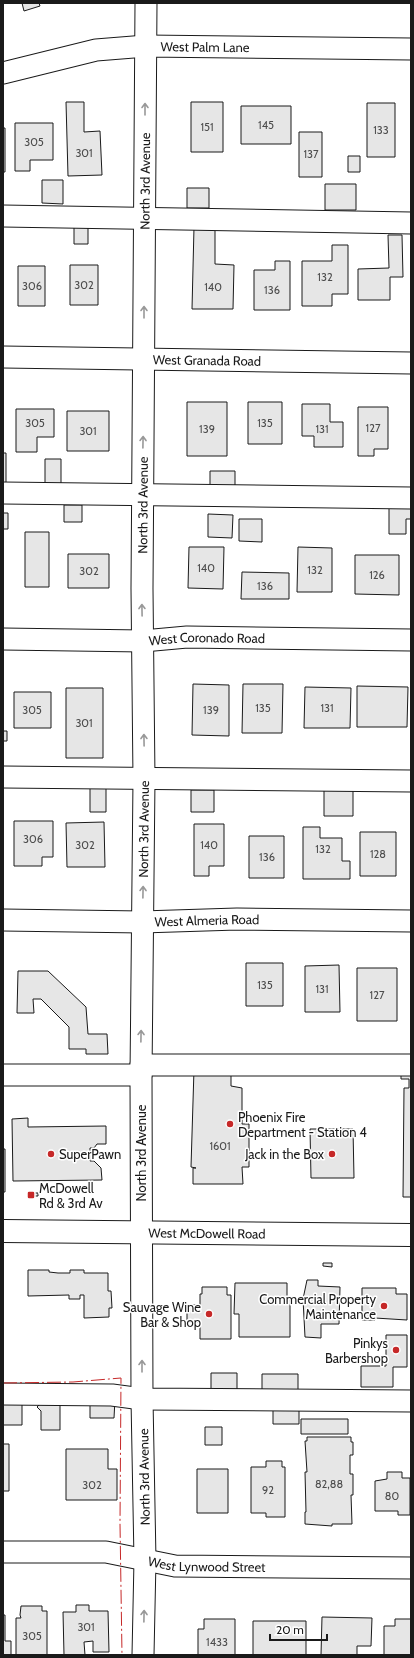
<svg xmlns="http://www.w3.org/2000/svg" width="414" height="1658" font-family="Cabin,sans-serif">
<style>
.building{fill:#e6e6e6;stroke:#1a1a1a}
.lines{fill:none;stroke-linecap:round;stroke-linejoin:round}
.minor-casing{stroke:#1a1a1a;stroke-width:23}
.major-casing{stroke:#1a1a1a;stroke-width:24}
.minor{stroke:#fff;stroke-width:21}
.major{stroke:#fff;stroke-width:22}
.power{stroke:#c62828;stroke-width:1;stroke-dasharray:14 3 2 3;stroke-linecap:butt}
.oneway{stroke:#989898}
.poi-dot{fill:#c62828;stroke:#fff;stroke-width:1.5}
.labels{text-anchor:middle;stroke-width:3;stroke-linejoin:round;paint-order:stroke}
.number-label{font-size:11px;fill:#4d4d4d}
.street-label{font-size:13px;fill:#1a1a1a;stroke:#fff}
.poi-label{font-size:13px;fill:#1a1a1a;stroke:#fff;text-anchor:end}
</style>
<rect width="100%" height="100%" fill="#fff"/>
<path class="building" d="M22 3H39L40 6 24 11Z
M66 102H84V132L100 131 102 175 68 176Z
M191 102H223V152H191Z
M367 103H395V157H367Z
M241 106H291V144H241Z
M15 123H53V160H30V171H15Z
M3 128H5V172H3Z
M299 132H322V177H299Z
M348 156H360V172H348Z
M42 180H63V204L42 203Z
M325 184H356V210H325Z
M187 188H209V208H187Z
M74 226H88V244H74Z
M194 227 215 228V264L234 265 233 309H192Z
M388 235H402L403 277H390V300H358V269L389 268Z
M332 245H348V294H332V306H302V261H332Z
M275 261H290V310H254V270H275Z
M70 265H98V305H70Z
M18 266H45V306H18Z
M187 402H227V456H187Z
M248 402H282V444H248Z
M302 404H330V422H343V447H314V436H302Z
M358 407H388V449H374V456H358Z
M16 409H54V437H37V452H16Z
M67 411H109V451H67Z
M3 453H6V484H3Z
M45 459H61V487H45Z
M210 471H235V491H210Z
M64 505H82V522H64Z
M389 507H411V519H406V534H389Z
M3 513H8V529H3Z
M208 514 233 515 232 538 208 537Z
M239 519H262V542L239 541Z
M25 532H49V587H25Z
M189 547H224L223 589 188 588Z
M298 547 332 548V592H297Z
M68 554H109V588H68Z
M355 555H399V595L355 594Z
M242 572 289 573V599H241Z
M193 684 229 685V736L192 735Z
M243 684H283L282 733H242Z
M357 686 408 687 407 727H357Z
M305 687 351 688 350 728H304Z
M66 688H103V758H66Z
M14 692H51V728H14Z
M3 731H7V741H3Z
M90 787H106V812H90Z
M324 788H353V816H324Z
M191 790H214V812H191Z
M14 821H53V857H42V866H14Z
M104 822 105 867H67L66 823Z
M194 824H224V866H209V876H194Z
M303 827H320V838H342V861H350V879H303Z
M360 832H396V876H360Z
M249 836H284V878H249Z
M246 963H283V1006H246Z
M339 965 340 1012H305V966Z
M357 968H397V1021H357Z
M18 971H48L86 1007 88 1034H107L108 1054H86V1049H69V1027L41 999H33L34 1013H17Z
M194 1069H231V1086L242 1088V1124H249V1167H242L243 1184H193V1168H196L191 1167Z
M401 1070H411V1197H403L404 1088H409V1079H401Z
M28 1118V1127L106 1126V1144H97L94 1148H90V1161H94L101 1168 102 1180 13 1181 12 1119Z
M310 1129H353L354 1178H311Z
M3 1149H5V1192H3Z
M29 1193H38V1196H29Z
M323 1263H332V1267L323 1266Z
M28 1270H49V1272L58 1273H70V1270H84V1273H108V1291H111L112 1308H109V1317L84 1318V1295H80V1299H69V1295L28 1296Z
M307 1280H318V1286L340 1287 339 1324H321V1338L305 1337 303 1299Z
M235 1283H287V1300H290V1337H239V1314H234Z
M202 1287H227V1295H231V1339H200V1322H187V1305H200V1294H202Z
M362 1288H396V1294H407V1320L375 1318V1320H362Z
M386 1335H407V1367H393V1387H361V1366H386Z
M211 1373H237V1394H211Z
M262 1374H298V1396H262Z
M46 1398 60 1402V1430H41V1411L37 1407Z
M90 1399H115L114 1418H90Z
M3 1402H22V1425H3Z
M273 1406H299V1424H273Z
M301 1419H348V1434H301Z
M205 1427H222V1445H205Z
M307 1437H351V1442H353V1455H350V1474H353V1495H351L352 1524H332V1526L305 1524V1512H306L305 1472H307L305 1441H307Z
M3 1444H9V1491H3Z
M66 1449H108V1469H117V1500H66Z
M266 1461H282V1467H285V1517H266V1513H251V1467H266Z
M197 1469H228V1513H197Z
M387 1472H402V1478H410V1515H398V1511H375V1481L387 1479Z
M76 1605H89V1611H108L109 1652H93V1641L84 1642 85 1655H64L63 1612H76Z
M21 1606H42V1611H47V1655H16V1618H21L20 1615Z
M3 1615H5V1641H11V1655H3Z
M322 1617 372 1618 371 1646H357V1655H321Z
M204 1619H235V1655H198V1629H204Z
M395 1619H411V1655H384V1626H395Z
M253 1621H306V1655H253Z"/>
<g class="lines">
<g class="minor-casing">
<g id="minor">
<path id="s1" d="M3 73 96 50 146 46 411 49"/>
<path d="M3 216 411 223"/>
<path id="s2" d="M3 357 411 363"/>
<path d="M3 493 411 498"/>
<path id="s3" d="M3 639 143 641 187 637 411 640"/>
<path d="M3 777 411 781"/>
<path id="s4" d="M3 920 142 922 237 919 411 921"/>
<path d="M141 1065H411"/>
<path d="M3 1075H141"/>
<path d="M3 1394 112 1395 142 1399 411 1401"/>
<path id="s5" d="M3 1552H106L175 1566 411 1568"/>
<path id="s6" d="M143 1655 145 1560 142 1399 141 1075 144 779 142 589 146 3"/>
</g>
</g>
<g class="major-casing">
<g id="major">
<path id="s7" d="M3 1231 411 1235"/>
</g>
</g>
<use href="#minor" class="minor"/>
<use href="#major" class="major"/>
<path class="power" d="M3 1383 73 1382 121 1378 120 1523 122 1655"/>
</g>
<defs><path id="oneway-shaft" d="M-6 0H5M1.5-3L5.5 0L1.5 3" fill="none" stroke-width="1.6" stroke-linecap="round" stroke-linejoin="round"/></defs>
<g class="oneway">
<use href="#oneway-shaft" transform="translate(145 109) rotate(-90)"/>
<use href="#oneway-shaft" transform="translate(144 312) rotate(-90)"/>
<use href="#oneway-shaft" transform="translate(143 442) rotate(-89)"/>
<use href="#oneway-shaft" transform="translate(142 610) rotate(-91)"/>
<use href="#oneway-shaft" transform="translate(144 740) rotate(-91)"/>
<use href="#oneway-shaft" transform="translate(143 892) rotate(-89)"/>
<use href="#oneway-shaft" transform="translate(141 1036) rotate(-89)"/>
<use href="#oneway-shaft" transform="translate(142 1366) rotate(-90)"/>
<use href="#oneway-shaft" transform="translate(144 1616) rotate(-89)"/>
</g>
<g class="poi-dot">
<circle cx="230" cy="1124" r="4"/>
<circle cx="51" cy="1154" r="4"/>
<circle cx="332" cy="1154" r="4"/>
<rect x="27" y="1191" width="8" height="8" rx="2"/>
<circle cx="384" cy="1306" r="4"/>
<circle cx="209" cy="1314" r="4"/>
<circle cx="396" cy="1350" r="4"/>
</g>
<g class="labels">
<g class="number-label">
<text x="266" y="129">145</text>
<text x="207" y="131">151</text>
<text x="381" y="134">133</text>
<text x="34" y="146">305</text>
<text x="84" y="157">301</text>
<text x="311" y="158">137</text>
<text x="325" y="281">132</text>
<text x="84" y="289">302</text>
<text x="32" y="290">306</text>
<text x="213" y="291">140</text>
<text x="272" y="294">136</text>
<text x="35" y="427">305</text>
<text x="265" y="427">135</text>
<text x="373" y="432">127</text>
<text x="207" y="433">139</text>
<text x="322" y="433">131</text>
<text x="88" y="435">301</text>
<text x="206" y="572">140</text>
<text x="315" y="574">132</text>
<text x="89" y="575">302</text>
<text x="377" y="579">126</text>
<text x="265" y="590">136</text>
<text x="263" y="712">135</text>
<text x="327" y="712">131</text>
<text x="32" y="714">305</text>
<text x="211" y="714">139</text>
<text x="84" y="727">301</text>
<text x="33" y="843">306</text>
<text x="85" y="849">302</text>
<text x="209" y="849">140</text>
<text x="323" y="853">132</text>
<text x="378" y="858">128</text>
<text x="267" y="861">136</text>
<text x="265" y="989">135</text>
<text x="322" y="993">131</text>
<text x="377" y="999">127</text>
<text x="220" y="1150">1601</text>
<text x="329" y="1488">82,88</text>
<text x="92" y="1489">302</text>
<text x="268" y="1494">92</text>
<text x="392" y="1500">80</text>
<text x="86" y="1631">301</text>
<text x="32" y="1640">305</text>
<text x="217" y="1646">1433</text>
</g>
<g class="street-label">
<text dy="5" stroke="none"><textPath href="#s1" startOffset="205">West Palm Lane</textPath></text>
<text dy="5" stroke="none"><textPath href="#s6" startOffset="1474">North 3rd Avenue</textPath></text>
<text dy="5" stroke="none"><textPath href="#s2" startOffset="204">West Granada Road</textPath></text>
<text dy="5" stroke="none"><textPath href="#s6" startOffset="1150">North 3rd Avenue</textPath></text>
<text dy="5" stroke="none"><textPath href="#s3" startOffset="204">West Coronado Road</textPath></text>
<text dy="5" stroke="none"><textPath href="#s6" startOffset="826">North 3rd Avenue</textPath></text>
<text dy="5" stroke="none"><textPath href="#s4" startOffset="204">West Almeria Road</textPath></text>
<text transform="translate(141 1153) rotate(-90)" y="5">North 3rd Avenue</text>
<text dy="5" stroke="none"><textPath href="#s7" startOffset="204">West McDowell Road</textPath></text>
<text transform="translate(144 1477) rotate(-91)" y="5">North 3rd Avenue</text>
<text dy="5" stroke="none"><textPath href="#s5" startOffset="205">West Lynwood Street</textPath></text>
</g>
<g class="poi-label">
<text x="238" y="1122" text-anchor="start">Phoenix Fire<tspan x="238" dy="15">Department - Station 4</tspan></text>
<text x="59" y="1159" text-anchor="start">SuperPawn</text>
<text x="324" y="1159">Jack in the Box</text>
<text x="39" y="1193" text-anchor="start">McDowell<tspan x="39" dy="15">Rd &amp; 3rd Av</tspan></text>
<text x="376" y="1304">Commercial Property<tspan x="376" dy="15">Maintenance</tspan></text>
<text x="201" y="1312">Sauvage Wine<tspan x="201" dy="15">Bar &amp; Shop</tspan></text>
<text x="388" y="1348">Pinkys<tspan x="388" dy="15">Barbershop</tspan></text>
</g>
</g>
<rect width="414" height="1658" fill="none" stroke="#1a1a1a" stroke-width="8"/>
<path d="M270 1634v6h57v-6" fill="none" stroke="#1a1a1a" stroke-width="2"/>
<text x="276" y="1634" font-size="12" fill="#1a1a1a" stroke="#ffffff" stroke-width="3" paint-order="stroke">20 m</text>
</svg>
